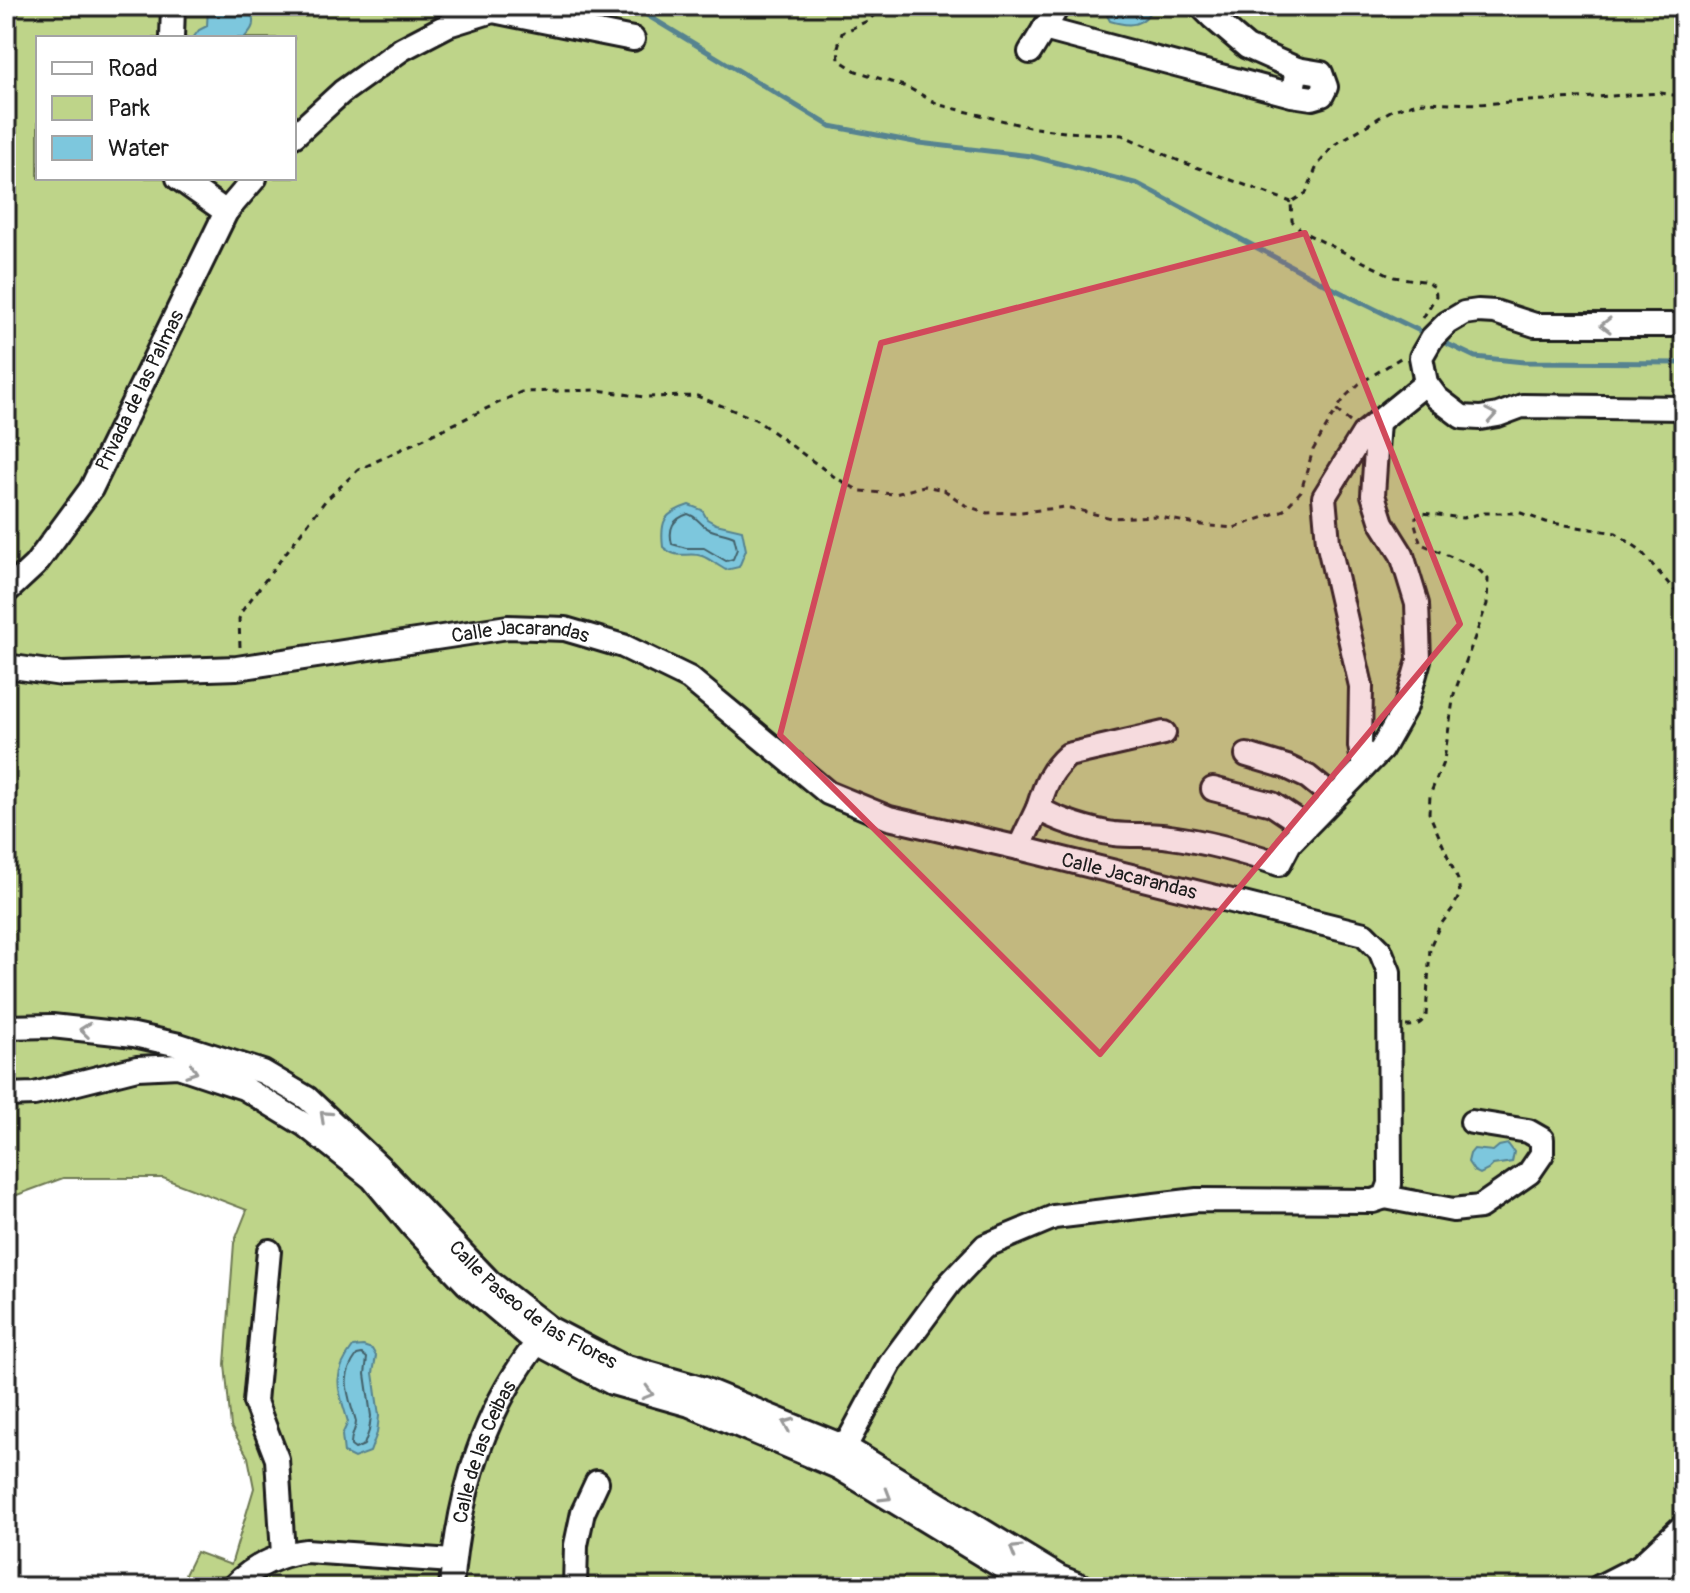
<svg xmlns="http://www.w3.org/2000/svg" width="1690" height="1593" font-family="Pangolin,sans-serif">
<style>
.green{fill:#bed489;stroke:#6d7852;stroke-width:2;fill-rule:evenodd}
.water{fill:#7dc7dd;stroke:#568390;stroke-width:2}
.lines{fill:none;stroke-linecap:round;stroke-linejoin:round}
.shore{stroke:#436069;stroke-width:2}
.stream{stroke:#568390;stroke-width:5}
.minor-casing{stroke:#1c1c1c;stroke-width:28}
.path{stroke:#1c1c1c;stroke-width:3;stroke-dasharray:6 6;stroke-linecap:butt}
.minor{stroke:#fff;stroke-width:22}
.oneway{stroke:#999}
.marked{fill:#d1495b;fill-opacity:0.2;stroke:#d1495b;stroke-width:6;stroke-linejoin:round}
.labels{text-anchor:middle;stroke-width:6;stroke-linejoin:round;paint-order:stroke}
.street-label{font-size:20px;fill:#1c1c1c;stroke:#fff}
</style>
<rect width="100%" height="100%" fill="#fff"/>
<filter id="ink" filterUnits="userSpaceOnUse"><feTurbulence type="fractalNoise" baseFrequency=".0125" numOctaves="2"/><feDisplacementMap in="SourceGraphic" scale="16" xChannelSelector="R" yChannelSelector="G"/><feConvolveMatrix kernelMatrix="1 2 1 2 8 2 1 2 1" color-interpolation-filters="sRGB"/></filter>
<g filter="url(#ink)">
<path class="green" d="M6 6H1684V1587H816L792 1576 781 1587H179L196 1552 231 1565 254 1488 248 1457 231 1427 225 1364 234 1243 247 1210 163 1178H63L6 1199ZM38 38H294V178H38Z"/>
<path class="water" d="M210 6C224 6 251 1 253 20 254 28 249 32 244 38H193L199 30 207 26 208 7Z
M1102 6H1153C1144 27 1130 27 1110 21Z
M689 505 702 510 707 519 716 524 742 530 746 550 739 567 726 570C718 566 710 559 702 556 687 551 679 561 663 547 660 521 664 513 689 505Z
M1508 1144 1514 1152 1512 1162 1493 1165 1488 1170 1480 1174 1474 1171 1468 1162 1470 1154 1474 1149 1493 1151 1499 1146Z
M363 1346 372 1349 376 1356 373 1373 379 1416 377 1433 370 1452 354 1458 344 1453 342 1435 348 1422C339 1390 330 1377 353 1347Z"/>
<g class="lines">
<path class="shore" d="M688 514C698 517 700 525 709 529 717 533 726 533 734 537L737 549 733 559 726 561 704 548H686L672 544C668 528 673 519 688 514Z
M362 1354 367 1358 365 1374 371 1416 369 1431 364 1445 355 1449 351 1446C350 1435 356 1431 356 1422 356 1421 353 1410 352 1409 346 1388 342 1375 357 1355Z"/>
<path class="stream" d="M632 6 830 126 919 143 1031 156 1138 184 1334 289 1428 335
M1437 339 1475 357 1524 362 1684 363"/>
<g class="minor-casing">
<g id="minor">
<path d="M1201 6 1213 18 1247 47 1297 69"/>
<path d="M1044 29 1292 95 1312 98 1322 95 1326 87 1321 73 1297 69 1292 95"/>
<path d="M172 38 173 6"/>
<path d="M1030 52 1058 6"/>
<path d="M294 136 342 92 402 49 448 25 493 11 633 39"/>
<path d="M178 178 226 212"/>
<path d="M1684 325H1535L1495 312 1478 311 1464 313 1447 323 1432 338 1421 357 1426 383 1437 398 1462 417 1480 418 1498 415 1522 406 1684 408"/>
<path id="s1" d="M6 592 35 565 91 489 226 212 255 178"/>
<path id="s2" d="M6 666 62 674 237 668 508 627 565 629 623 646 689 678 828 793 889 818 1019 848 1364 934 1380 950 1389 972 1390 1184 1385 1197 1373 1201 1197 1200 1054 1217 985 1246 950 1283 890 1364 845 1447 838 1467"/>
<path d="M1247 755 1287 767 1308 777 1334 798"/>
<path d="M1364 767 1360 746 1361 686 1328 542 1324 497 1363 434 1426 383"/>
<path d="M1213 789 1272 804 1305 826"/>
<path d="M1038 808C1045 786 1050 771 1068 755L1164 733"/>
<path d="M1019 848 1038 808C1055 820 1093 831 1114 834 1133 836 1152 834 1170 837 1207 842 1244 852 1279 864L1290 843 1381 750 1406 706 1419 660 1417 604 1402 555 1382 523 1373 495 1378 421"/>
<path id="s3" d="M6 1027 52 1026 134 1035 179 1045 263 1072 307 1098 382 1169 490 1282 549 1328 620 1365 701 1388 845 1447 1059 1577 1084 1587"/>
<path d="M6 1095 34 1094 137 1068 178 1066 244 1088 305 1125 372 1178 412 1226 467 1284 537 1343 612 1383 690 1405 838 1467 1035 1587"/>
<path d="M1385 1197 1453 1210 1480 1207 1529 1173 1542 1154V1139L1528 1131 1472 1122"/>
<path d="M269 1251 255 1402 277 1459 283 1554"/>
<path d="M233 1587C253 1566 277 1555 306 1551L453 1561"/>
<path id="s4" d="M451 1587C459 1493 483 1406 546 1332"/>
<path d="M575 1587 576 1545 583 1512 597 1482"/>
<path d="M1599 1587 1640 1566 1684 1525"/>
<path d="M1639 1587 1654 1579 1684 1552"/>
</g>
</g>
<path class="path" d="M885 6 867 21 842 33 838 47 839 60 856 71 907 87 940 105 1029 127 1065 132 1122 135 1177 160 1291 202
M1423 318 1436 296 1435 287 1423 281 1394 277 1303 232 1292 221 1291 202 1306 193 1317 166 1334 145 1392 110 1422 102 1478 104 1661 93 1684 97
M1350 422 1336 410 1347 395 1359 384 1402 357
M1420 542 1414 520 1422 513 1463 518 1483 513H1521L1546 522 1616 533 1639 549 1674 590 1684 595
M240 647 239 619 242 611 325 501 358 470 521 392 598 390 644 397 697 396 755 419 836 478 860 491 895 494 924 486 944 490 965 505 987 513 1021 512 1066 507 1111 518 1155 516 1201 525 1234 528 1284 510 1301 491 1313 450 1336 410
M1406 1026C1417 1026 1420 1025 1426 1016L1430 947 1439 927 1453 908 1460 894 1458 880 1429 813 1430 795 1444 760 1454 694 1487 604 1488 579 1477 568 1419 543"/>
<use href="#minor" class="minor"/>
</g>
<defs><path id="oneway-chevron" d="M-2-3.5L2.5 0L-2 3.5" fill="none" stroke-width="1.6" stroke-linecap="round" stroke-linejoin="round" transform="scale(2)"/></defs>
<g class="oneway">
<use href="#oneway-chevron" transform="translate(1606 325) rotate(180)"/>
<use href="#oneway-chevron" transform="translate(1491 415) rotate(-10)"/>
<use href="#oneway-chevron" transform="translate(85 1030) rotate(-174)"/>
<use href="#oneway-chevron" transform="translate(192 1071) rotate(19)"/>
<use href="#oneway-chevron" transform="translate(325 1116) rotate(-137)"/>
<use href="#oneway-chevron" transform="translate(648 1393) rotate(16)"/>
<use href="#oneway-chevron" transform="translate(788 1424) rotate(-158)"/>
<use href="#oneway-chevron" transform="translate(886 1496) rotate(31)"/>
<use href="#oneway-chevron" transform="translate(1015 1550) rotate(-149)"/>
</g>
</g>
<path class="marked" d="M1305 233 1460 624 1100 1054 780 735 881 343Z"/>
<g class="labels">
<g class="street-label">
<text dy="7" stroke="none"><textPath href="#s1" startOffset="244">Privada de las Palmas</textPath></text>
<text dy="7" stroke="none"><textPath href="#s2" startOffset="518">Calle Jacarandas</textPath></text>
<text dy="7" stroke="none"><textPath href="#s2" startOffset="1190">Calle Jacarandas</textPath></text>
<text dy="7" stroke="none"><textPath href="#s3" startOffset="622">Calle Paseo de las Flores</textPath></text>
<text dy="7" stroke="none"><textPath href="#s4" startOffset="140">Calle de las Ceibas</textPath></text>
</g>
</g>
<rect width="1690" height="1593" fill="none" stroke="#fff" stroke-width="32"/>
<rect x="16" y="16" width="1658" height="1561" fill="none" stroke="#1c1c1c" stroke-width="3" filter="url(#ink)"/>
<rect x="36" y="36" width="260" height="144" fill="#ffffff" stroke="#a4a4a4" stroke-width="2"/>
<rect x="52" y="62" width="40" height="12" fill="#ffffff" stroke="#a4a4a4" stroke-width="2"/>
<text x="108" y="76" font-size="24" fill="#1c1c1c">Road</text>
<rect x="52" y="96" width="40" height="24" fill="#bed489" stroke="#a4a4a4" stroke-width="2"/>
<text x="108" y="116" font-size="24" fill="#1c1c1c">Park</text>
<rect x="52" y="136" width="40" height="24" fill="#7dc7dd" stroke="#a4a4a4" stroke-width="2"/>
<text x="108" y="156" font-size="24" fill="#1c1c1c">Water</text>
</svg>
